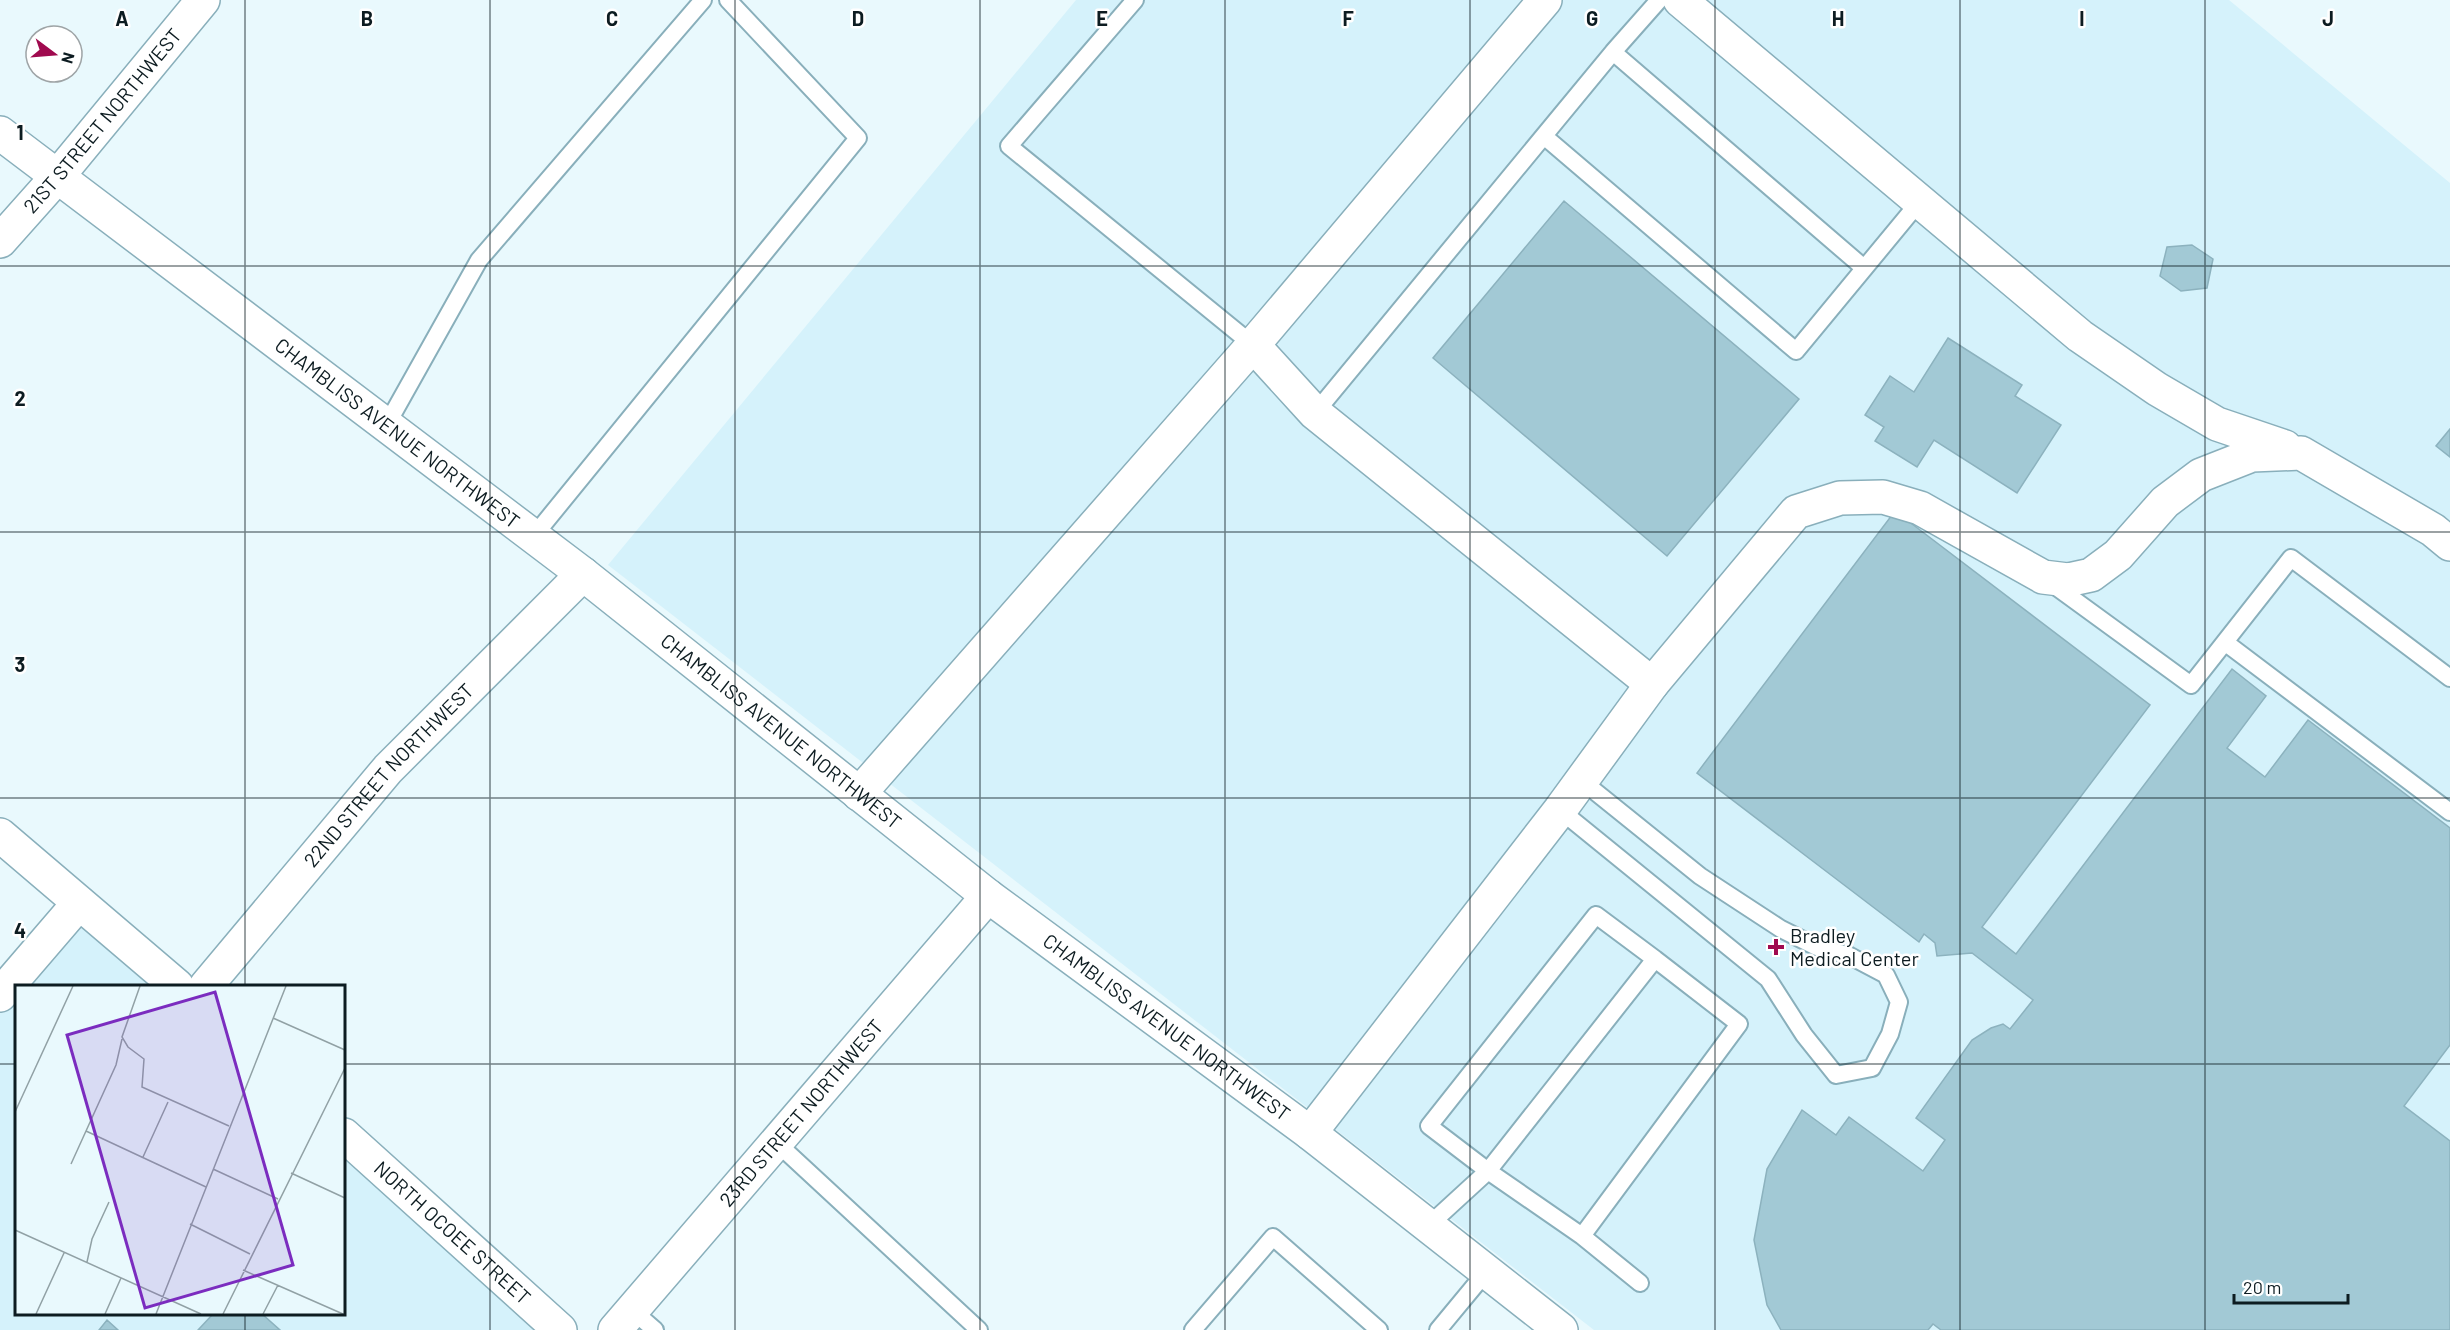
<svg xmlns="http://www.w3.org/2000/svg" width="2450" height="1330" font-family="Barlow,sans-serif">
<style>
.built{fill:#d5f2fb}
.building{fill:#a2c9d5;stroke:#8cb2be;stroke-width:1.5}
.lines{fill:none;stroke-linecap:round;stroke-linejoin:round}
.service-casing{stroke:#89afbb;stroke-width:20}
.minor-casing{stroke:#89afbb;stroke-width:36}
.secondary-casing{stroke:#89afbb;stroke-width:36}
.service{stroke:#fff;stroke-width:16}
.minor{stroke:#fff;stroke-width:33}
.secondary{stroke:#fff;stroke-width:33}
.grid{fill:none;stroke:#0d1c21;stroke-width:1.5;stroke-opacity:0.55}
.poi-dot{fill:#a00a4f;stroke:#fff;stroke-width:2}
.labels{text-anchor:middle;stroke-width:5;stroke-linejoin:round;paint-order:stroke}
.street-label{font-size:20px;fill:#0d1c21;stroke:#fff}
.poi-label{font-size:20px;fill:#0d1c21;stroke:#fff;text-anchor:start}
.inset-road{fill:none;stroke:#91a1a5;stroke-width:1.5}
.view{fill:#7b2cbf;fill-opacity:0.15;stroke:#7b2cbf;stroke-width:3}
.inset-edge{fill:none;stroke:#0d1c21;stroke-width:3}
.grid-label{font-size:20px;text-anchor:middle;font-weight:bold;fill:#0d1c21;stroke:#fff;stroke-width:5;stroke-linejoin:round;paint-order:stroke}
</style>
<rect width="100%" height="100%" fill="#e9f9fd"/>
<path class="built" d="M1076 0H2229L2450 183V1330H1594L608 565Z
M79 903 177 986H16V1314H344V1135L560 1330H0V995Z"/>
<path class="building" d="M1564 201 1799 399 1667 556 1433 358Z
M2192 245 2213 259 2207 288 2181 291 2160 276 2167 247Z
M1948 338 2022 385 2015 396 2061 425 2017 493 1934 440 1917 467 1875 441 1884 427 1865 415 1890 376 1914 392Z
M2450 429V457L2436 446Z
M1895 511 2150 705 1982 927 2016 954 2232 669 2266 696 2227 748 2265 777 2308 720 2450 828V1045L2404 1106 2450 1141V1330H1941L1933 1324 1928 1330H1781L1767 1305 1754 1240 1767 1169 1802 1110 1836 1135 1849 1117 1923 1171 1945 1140 1916 1118 1972 1040 1991 1028 2003 1024 2010 1029 2033 1000 1972 953 1937 956 1935 943 1924 934 1919 942 1697 773Z
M213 1314H262L280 1330H198Z
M107 1320 118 1330H99Z"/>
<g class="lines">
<g class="service-casing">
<path id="service" d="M1135 0 1009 146 1253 345
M1613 52 1864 268
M1545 137 1796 351 1920 201
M1315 413 1613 52 1659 0
M386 426 479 260 703 0
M533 537 858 138 728 0
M2051 583 2191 685 2291 558 2450 678
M2226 643 2450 812
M1560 810 1768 979 1804 1035 1836 1075 1872 1068 1890 1034 1899 1002 1886 975 1850 956 1817 947 1781 929 1700 876 1582 781
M777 1143 979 1330
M1428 1226 1488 1171 1655 959 1739 1024 1582 1236 1488 1171 1429 1126 1596 915 1655 959
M1582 1236 1640 1283
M632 1310 655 1330
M1193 1330 1273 1237 1379 1330
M1438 1330 1486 1272"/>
</g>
<g class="minor-casing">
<g id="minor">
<path d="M1680 0 2080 336 2157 389 2217 424 2285 447"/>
<path id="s1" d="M0 133 583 574 988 896 1310 1133 1561 1330"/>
<path id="s2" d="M0 241 57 177 203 0"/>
<path d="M1253 345 1315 413 1652 684"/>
<path d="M859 794 1253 345 1545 0"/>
<path id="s3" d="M206 986 388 769 583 574"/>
<path d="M0 995 79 903"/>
<path d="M1310 1133 1560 810 1652 684 1796 512 1840 498 1883 497 1920 508 2043 577 2068 580 2091 575 2118 555 2165 502 2201 475 2252 455 2301 453 2433 530 2450 544"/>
<path id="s4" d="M615 1330 988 896"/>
</g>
</g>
<g class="secondary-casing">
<g id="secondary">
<path d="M0 835 177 986"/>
<path id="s5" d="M344 1135 560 1330"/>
</g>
</g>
<use href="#service" class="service"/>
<use href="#minor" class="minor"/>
<use href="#secondary" class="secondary"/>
</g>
<path class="grid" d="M245 0V986M490 0V1330M735 0V1330M980 0V1330M1225 0V1330M1470 0V1330M1715 0V1330M1960 0V1330M2205 0V1330M0 266H2450M0 532H2450M0 798H2450M0 1064H16M344 1064H2450M245 1314V1330"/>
<path class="poi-dot" d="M1773 938h6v6h6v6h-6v6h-6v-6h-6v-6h6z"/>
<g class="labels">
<g class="street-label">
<text dy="7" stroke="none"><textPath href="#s2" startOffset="158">21ST STREET NORTHWEST</textPath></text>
<text dy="7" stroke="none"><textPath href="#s1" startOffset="498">CHAMBLISS AVENUE NORTHWEST</textPath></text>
<text dy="7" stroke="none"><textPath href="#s1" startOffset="984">CHAMBLISS AVENUE NORTHWEST</textPath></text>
<text dy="7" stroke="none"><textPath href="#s3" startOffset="279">22ND STREET NORTHWEST</textPath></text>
<text dy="7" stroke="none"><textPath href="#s1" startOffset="1470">CHAMBLISS AVENUE NORTHWEST</textPath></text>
<text dy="7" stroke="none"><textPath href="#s4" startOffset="286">23RD STREET NORTHWEST</textPath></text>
<text dy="7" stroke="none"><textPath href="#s5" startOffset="146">NORTH OCOEE STREET</textPath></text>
</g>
<g class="poi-label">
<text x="1790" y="943">Bradley<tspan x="1790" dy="23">Medical Center</tspan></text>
</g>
</g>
<g transform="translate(15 985)">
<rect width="330" height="330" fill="#e9f9fd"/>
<path class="inset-road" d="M125 1 107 52 113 62 129 74 127 102 214 141M258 33 330 65M0 127 58 1M71 146 191 202M128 172 153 117M56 179 101 80 107 54M198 184 263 214M276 188 330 213M175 239 235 269M0 245 186 329M72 277 77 254 94 217M228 285 328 329M21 329 49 268M90 329 106 293M141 329 271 1M208 329 330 83M248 329 263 300"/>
<path class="view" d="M200 7 278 280 130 323 52 50Z"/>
<rect width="330" height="330" class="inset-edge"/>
</g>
<g class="grid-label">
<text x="122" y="26">A</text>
<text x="367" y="26">B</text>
<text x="612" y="26">C</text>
<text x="858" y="26">D</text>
<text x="1102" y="26">E</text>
<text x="1348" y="26">F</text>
<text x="1592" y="26">G</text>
<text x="1838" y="26">H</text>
<text x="2082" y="26">I</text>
<text x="2328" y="26">J</text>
<text x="20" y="140">1</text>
<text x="20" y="406">2</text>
<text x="20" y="672">3</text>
<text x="20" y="938">4</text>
</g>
<g transform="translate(54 54) rotate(106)"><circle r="28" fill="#ffffff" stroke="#9ea4a6" stroke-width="1.5"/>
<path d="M0-4.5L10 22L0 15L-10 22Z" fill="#a00a4f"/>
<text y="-9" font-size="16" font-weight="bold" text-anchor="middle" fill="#0d1c21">N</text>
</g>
<path d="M2234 1294v9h114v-9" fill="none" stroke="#0d1c21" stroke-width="3"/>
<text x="2243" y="1294" font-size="18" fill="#0d1c21" stroke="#ffffff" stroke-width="4.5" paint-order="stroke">20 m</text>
</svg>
